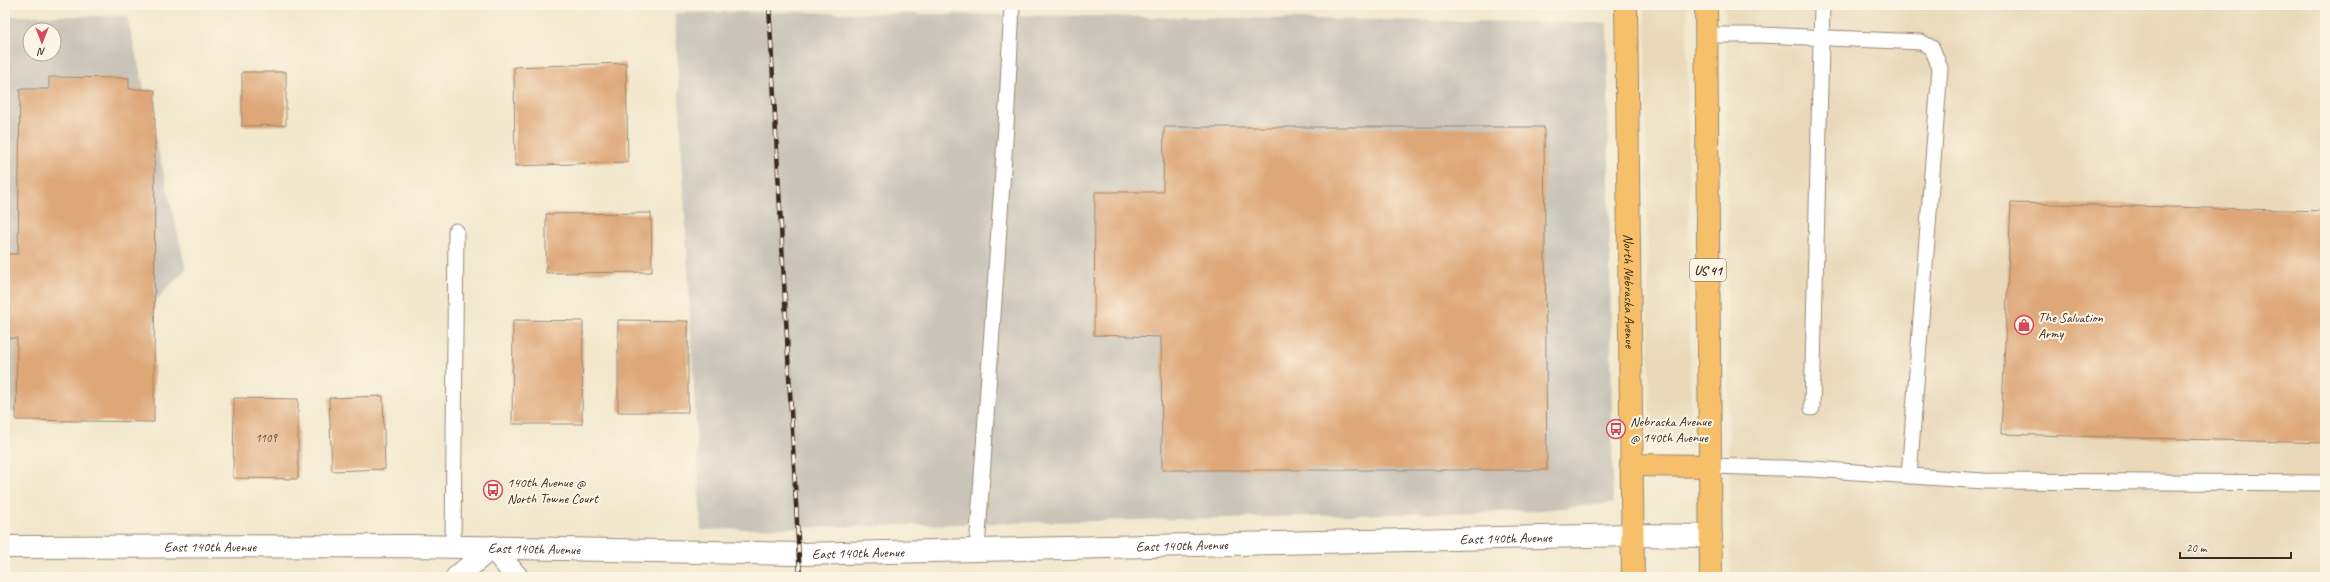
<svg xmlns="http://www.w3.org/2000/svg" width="2330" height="582" font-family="Caveat,sans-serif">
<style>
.built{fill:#e9d9ba}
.industrial{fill:#c9c3b8;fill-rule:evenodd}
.building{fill:#dea778}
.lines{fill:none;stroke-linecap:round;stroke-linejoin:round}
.lane-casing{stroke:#978976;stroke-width:17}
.street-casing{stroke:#978976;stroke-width:24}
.primary-casing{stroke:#978976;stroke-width:24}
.lane{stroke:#fff;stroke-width:15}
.street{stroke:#fff;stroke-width:22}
.primary{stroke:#f6c06b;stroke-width:22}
.rail-casing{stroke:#3b2a1e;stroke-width:4.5}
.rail{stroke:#fcf5e5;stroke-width:3;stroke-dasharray:9;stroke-linecap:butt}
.labels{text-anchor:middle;stroke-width:4;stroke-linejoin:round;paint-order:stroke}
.number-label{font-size:12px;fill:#644934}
.shield{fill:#fcf5e5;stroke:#75675a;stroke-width:1}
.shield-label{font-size:13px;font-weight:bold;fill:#3b2a1e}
.street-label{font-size:14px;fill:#3b2a1e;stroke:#fcf5e5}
.poi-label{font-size:14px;fill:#3b2a1e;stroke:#fcf5e5;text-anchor:start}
</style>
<rect width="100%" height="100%" fill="#fcf5e5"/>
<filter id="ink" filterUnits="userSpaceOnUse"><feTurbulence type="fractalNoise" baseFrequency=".025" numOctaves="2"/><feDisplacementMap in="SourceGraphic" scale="8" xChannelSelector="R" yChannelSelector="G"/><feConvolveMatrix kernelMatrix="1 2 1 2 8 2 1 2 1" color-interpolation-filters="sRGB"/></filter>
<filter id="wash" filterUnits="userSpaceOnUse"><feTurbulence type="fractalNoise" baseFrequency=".012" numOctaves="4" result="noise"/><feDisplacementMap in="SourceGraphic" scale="16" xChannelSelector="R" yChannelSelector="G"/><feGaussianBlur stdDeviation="0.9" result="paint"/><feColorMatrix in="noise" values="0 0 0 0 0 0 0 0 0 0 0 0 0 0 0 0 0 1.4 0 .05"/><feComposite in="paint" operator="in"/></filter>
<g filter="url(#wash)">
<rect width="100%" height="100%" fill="#f3e8ce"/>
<path class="built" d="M1645 5H1687L1691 445 1650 443Z
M1725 5H2325V577H1730Z"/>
<path class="industrial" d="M768 12 1607 23 1613 503 1533 511 701 530 675 13Z
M5 16H127L186 269 151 305 126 411 5 412ZM30 30H54V54H30Z"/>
<g id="blocks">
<path class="building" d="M626 63 628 162 515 166 514 67Z
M242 72H286V125L242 126Z
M49 77 129 78V89L155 90 154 422 16 420 17 338H5V254H18L20 89H49Z
M1164 127H1544L1547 470H1162L1161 337 1094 335 1095 192H1163Z
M2011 203 2325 211V443L2001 434Z
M651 213 652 272 546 273V214Z
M513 320 583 321 582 424H512Z
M618 320 688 321V412H618Z
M383 396 385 469 332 471 329 398Z
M234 398 298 399V479L233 478Z"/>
</g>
</g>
<g filter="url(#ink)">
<use href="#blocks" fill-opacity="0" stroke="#978976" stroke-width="1"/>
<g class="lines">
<g class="lane-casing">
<path id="lane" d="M1706 35H1760L1921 42 1932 48 1940 68 1909 476
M1812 408 1822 5
M1710 466 1813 469 1983 481 2325 483
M453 546 456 231
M977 549 1006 126 1012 5"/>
</g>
<g class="street-casing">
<g id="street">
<path id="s1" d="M5 547 414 546 799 554 1632 535 1711 536"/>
<path d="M457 577 492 547 517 577"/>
</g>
</g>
<g class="primary-casing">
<g id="primary">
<path id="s2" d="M1626 5 1633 577"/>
<path d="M1706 5 1711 577"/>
<path d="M1631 465 1710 466"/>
</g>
</g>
<use href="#lane" class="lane"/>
<use href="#street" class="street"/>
<use href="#primary" class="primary"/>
<g class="rail-casing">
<path id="rail" d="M769 5 800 577"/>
</g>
<use href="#rail" class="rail"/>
</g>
</g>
<defs>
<g id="shop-ring" transform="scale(1)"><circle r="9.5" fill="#fcf5e5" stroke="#d1495b" stroke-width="1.5"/><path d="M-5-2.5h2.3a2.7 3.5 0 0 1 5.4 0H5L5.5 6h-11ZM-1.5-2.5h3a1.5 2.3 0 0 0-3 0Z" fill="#d1495b"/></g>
<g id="bus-ring" transform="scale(1)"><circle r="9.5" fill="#fcf5e5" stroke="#d1495b" stroke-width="1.5"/><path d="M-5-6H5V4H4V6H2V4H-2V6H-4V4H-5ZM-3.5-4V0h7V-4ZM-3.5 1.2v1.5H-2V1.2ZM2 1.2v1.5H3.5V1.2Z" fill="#d1495b"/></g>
</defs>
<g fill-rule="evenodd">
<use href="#shop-ring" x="2024" y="325"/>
<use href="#bus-ring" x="1616" y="429"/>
<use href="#bus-ring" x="493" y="490"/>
</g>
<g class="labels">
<g class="number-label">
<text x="266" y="442">1109</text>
</g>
<rect class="shield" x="1690" y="259" width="36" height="22" rx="3"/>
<g class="shield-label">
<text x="1708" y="275">US 41</text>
</g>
<g class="street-label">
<text dy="5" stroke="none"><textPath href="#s2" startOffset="286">North Nebraska Avenue</textPath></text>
<text dy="5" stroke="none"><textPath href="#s1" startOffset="1501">East 140th Avenue</textPath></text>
<text dy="5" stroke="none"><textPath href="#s1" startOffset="1177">East 140th Avenue</textPath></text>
<text dy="5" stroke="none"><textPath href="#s1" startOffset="205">East 140th Avenue</textPath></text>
<text dy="5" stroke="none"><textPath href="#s1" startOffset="529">East 140th Avenue</textPath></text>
<text dy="5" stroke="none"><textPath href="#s1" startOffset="853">East 140th Avenue</textPath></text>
</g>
<g class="poi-label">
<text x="2038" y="322">The Salvation<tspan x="2038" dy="16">Army</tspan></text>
<text x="1630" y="426">Nebraska Avenue<tspan x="1630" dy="16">@ 140th Avenue</tspan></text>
<text x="507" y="487">140th Avenue @<tspan x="507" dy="16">North Towne Court</tspan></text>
</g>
</g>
<rect width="2330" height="582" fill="none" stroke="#fcf5e5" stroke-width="20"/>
<g transform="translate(42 42) rotate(180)"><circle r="19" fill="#fcf5e5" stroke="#afa495"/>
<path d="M0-3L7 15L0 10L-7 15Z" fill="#d1495b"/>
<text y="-6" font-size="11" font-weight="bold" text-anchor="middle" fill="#3b2a1e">N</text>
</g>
<path d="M2180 552v6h111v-6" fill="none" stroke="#3b2a1e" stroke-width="2"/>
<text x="2186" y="552" font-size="12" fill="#3b2a1e" stroke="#fcf5e5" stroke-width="3" paint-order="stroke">20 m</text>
</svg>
